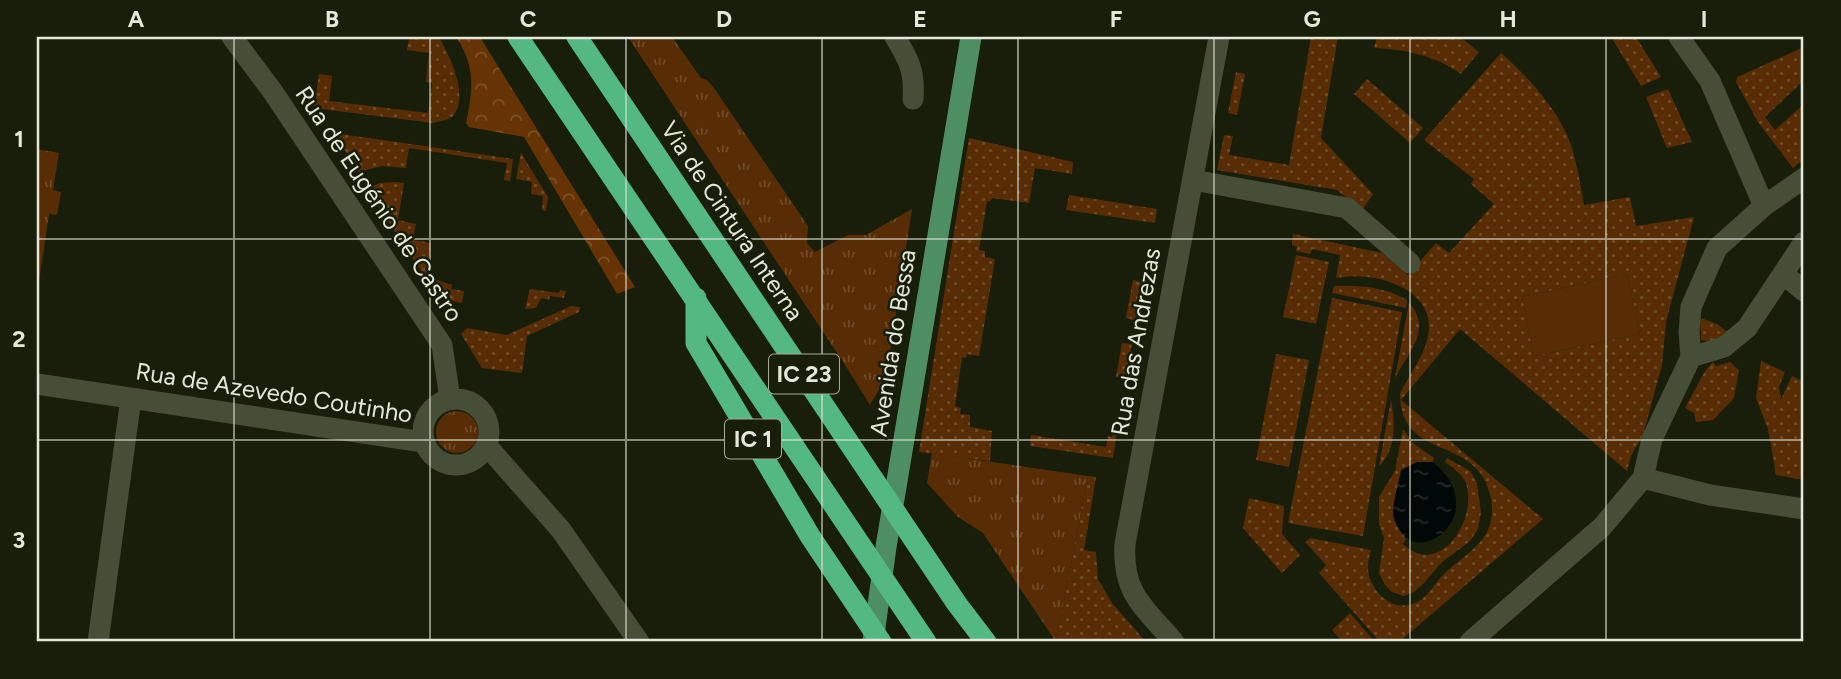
<svg xmlns="http://www.w3.org/2000/svg" width="1841" height="679" font-family="Figtree,sans-serif">
<style>
.grass{fill:url(#grass-tufts)}
.forest{fill:url(#forest-crowns)}
.park{fill:#582d05}
.garden{fill:url(#garden-dots);fill-rule:evenodd}
.water{fill:url(#water-ripples)}
.lines{fill:none;stroke-linecap:round;stroke-linejoin:round}
.minor{stroke:#464e37;stroke-width:21}
.major{stroke:#4e8e63;stroke-width:21}
.highway{stroke:#53b881;stroke-width:21}
.grid{fill:none;stroke:#e3e8da;stroke-width:2;stroke-opacity:0.55}
.labels{text-anchor:middle;stroke-width:5;stroke-linejoin:round;paint-order:stroke}
.shield{fill:#181e09;stroke:#a6ab9b;stroke-width:2}
.shield-label{font-size:23px;font-weight:bold;fill:#e3e8da}
.street-label{font-size:24px;fill:#e3e8da;stroke:#181e09}
.neatline{fill:none;stroke:#e3e8da;stroke-width:2.5}
.grid-label{font-size:23px;text-anchor:middle;font-weight:bold;fill:#e3e8da}
</style>
<defs>
<pattern id="grass-tufts" width="24" height="20" patternUnits="userSpaceOnUse" patternTransform="scale(1.75)"><rect width="24" height="20" fill="#582d05"/><path d="M3 7l-1-3M5 7V3M7 7l1-3M15 17l-1-3M17 17v-4M19 17l1-3" fill="none" stroke="#704b29"/></pattern>
<pattern id="forest-crowns" width="20" height="18" patternUnits="userSpaceOnUse" patternTransform="scale(1.75)"><rect width="20" height="18" fill="#663304"/><path d="M2 6a3 3 0 1 1 6 0M12 15a3 3 0 1 1 6 0" fill="none" stroke="#7c5128"/></pattern>
<pattern id="garden-dots" width="8" height="8" patternUnits="userSpaceOnUse" patternTransform="scale(1.75)"><rect width="8" height="8" fill="#582d05"/><path d="M2 2h.1M6 6h.1" fill="none" stroke="#704b29" stroke-width="1.8" stroke-linecap="round"/></pattern>
<pattern id="water-ripples" width="26" height="14" patternUnits="userSpaceOnUse" patternTransform="scale(1.75)"><rect width="26" height="14" fill="#010808"/><path d="M2 4q2-2 4 0t4 0M15 11q2-2 4 0t4 0" fill="none" stroke="#262c2b"/></pattern>
</defs>
<rect width="100%" height="100%" fill="#181e09"/>
<path class="grass" d="M628 37H672L701 78 707 80 714 88 808 226 807 243 815 252 848 235H866L912 209 886 378 870 405 847 368Z
M37 149 59 153 53 190 61 192 57 215 49 214 37 295Z
M436 432a21 21 0 1 1 42 0a21 21 0 1 1-42 0Z
M932 453 1088 476 1056 642 983 533 958 517 927 483Z"/>
<path class="forest" d="M456 37H480L635 287 617 294 524 137 469 127 466 123C473 91 476 66 456 37Z"/>
<path class="park" d="M1627 274 1640 334 1534 356 1522 297Z"/>
<path class="garden" d="M403 37H439C449 55 469 94 454 115 449 120 440 121 433 123L314 108 319 74 332 76 329 101 428 113 432 83 426 82 429 53 407 50 409 38Z
M1311 37H1338L1321 138 1373 194 1362 210 1337 190 1217 170 1224 135 1233 136 1229 155 1289 165Z
M1377 37H1460L1479 52 1461 74C1437 56 1404 49 1374 48Z
M1618 37H1636L1661 77 1641 86 1613 40Z
M1799 37H1804V80L1765 117 1775 130 1804 104V159L1793 168 1758 122 1736 82 1737 77 1804 47Z
M1501 53C1526 75 1553 104 1567 135 1576 156 1580 182 1584 205L1630 197 1636 226 1694 217 1666 322 1662 365 1643 435 1631 456 1627 471 1460 329 1401 400 1543 519 1399 642H1380L1319 573 1326 565 1305 542 1310 538 1371 550C1368 561 1366 570 1371 581 1379 601 1402 614 1422 599 1430 593 1436 582 1443 575 1468 551 1498 540 1491 499 1479 432 1401 464 1400 394 1408 376 1423 358 1427 340 1441 289 1375 270 1336 278L1340 255 1312 249 1310 254 1296 251 1297 247 1292 245 1293 234 1382 253 1408 275 1436 243 1449 253 1494 204 1471 184 1474 179 1424 140ZM1627 274 1640 334 1534 356 1522 297Z
M1236 72 1245 74 1237 115 1228 113Z
M1367 79 1423 128 1410 143 1354 94Z
M1668 89 1692 142 1667 148 1646 97Z
M334 133 513 159 510 181 504 180 507 163 409 148 406 168 382 166 358 172Z
M969 138 1073 162 1072 174 1035 168 1029 203 992 198 991 201H987L979 250 985 251V257L995 259 979 356 967 354 966 358 962 357 955 406 961 408 960 414 970 415V427L992 431 990 461 919 452Z
M521 153 548 197 546 211 542 210 543 196 531 194 532 182 516 179Z
M394 182 404 183 398 220 416 224 413 240 431 243 427 277 452 285 451 289 464 291 462 303 439 298 369 193V188L380 183Z
M1069 195 1157 209 1155 223 1066 210Z
M1296 255 1329 262 1316 324 1283 317Z
M1133 280 1145 283 1138 321 1126 318Z
M1334 286C1361 285 1384 287 1407 300L1406 308 1332 293Z
M530 289 559 293 560 290 566 291 564 298 550 296 549 300 541 298 536 308 525 309Z
M1332 298 1402 312 1363 536 1288 523Z
M1409 303C1433 329 1408 353 1395 378Z
M571 306 580 307 579 312 527 336 522 373 482 368 461 334 467 328 507 335Z
M1700 318 1717 324 1730 334 1713 342 1701 340Z
M1122 343 1132 344 1126 378 1116 377Z
M1276 354 1309 360 1289 467 1256 460Z
M1761 361 1785 372 1779 387 1781 399 1792 376 1804 382V480L1776 475 1768 429 1756 398Z
M1713 362 1716 366 1730 362 1739 370 1734 398 1713 420 1696 422 1694 413 1685 408 1705 371Z
M1391 399C1395 422 1397 449 1379 466Z
M1403 429 1414 444 1434 458 1433 462H1417L1398 528 1406 539 1403 544C1441 580 1480 516 1465 481 1461 473 1452 467 1445 462L1447 458 1470 471 1477 483 1481 513 1478 529 1470 541 1442 562 1423 584 1414 592 1403 596 1392 592 1385 585 1379 573 1384 538 1379 524V497L1395 471Z
M1114 431H1117L1113 458 1030 446 1031 435 1106 447 1108 436 1112 437Z
M1088 476 1096 477 1084 550 1096 552 1098 579 1112 603 1146 642H1056Z
M1249 498 1284 506 1282 534 1300 555 1282 573 1243 528Z
M1350 613 1375 642H1343L1332 630Z"/>
<path class="water" d="M1417 462H1433C1491 510 1425 565 1402 533 1398 528 1393 520 1393 513 1393 500 1399 483 1401 470Z"/>
<g class="lines">
<path class="minor" d="M232 37 273 92 442 345 450 399
M895 37C909 60 915 71 913 99
M1679 37 1710 81 1764 206
M1193 180 1347 208 1410 263
M1783 274 1804 291
M1691 357 1724 347 1747 328 1804 242
M37 384 423 442
M423 432a33 33 0 1 1 66 0a33 33 0 1 1-66 0Z
M487 446 561 530 639 642
M1643 478 1710 495 1804 509
M98 642 131 398
M1174 642C1144 607 1122 594 1125 544L1219 37
M1470 642 1602 527 1643 478 1652 439 1691 357 1689 332 1691 307 1717 248 1764 206 1804 178"/>
<path class="major" d="M873 642 886 547 971 37"/>
<path class="highway" d="M518 37 926 642
M577 37 957 604 986 642
M696 298V343L810 536 881 642"/>
</g>
<path class="grid" d="M234 37V642M430 37V642M626 37V642M822 37V642M1018 37V642M1214 37V642M1410 37V642M1606 37V642M37 239H1804M37 440H1804"/>
<g class="labels">
<g class="shield">
<rect x="769" y="354.5" width="70" height="39" rx="5"/>
<rect x="725" y="419.5" width="56" height="39" rx="5"/>
</g>
<g class="shield-label">
<text x="804" y="382">IC 23</text>
<text x="753" y="447">IC 1</text>
</g>
<g class="street-label">
<text transform="translate(379 204) rotate(56)" y="8">Rua de Eugénio de Castro</text>
<text transform="translate(732 221) rotate(56)" y="8">Via de Cintura Interna</text>
<text transform="translate(1136 342) rotate(-80)" y="8">Rua das Andrezas</text>
<text transform="translate(893 343) rotate(-81)" y="8">Avenida do Bessa</text>
<text transform="translate(274 393) rotate(9)" y="8">Rua de Azevedo Coutinho</text>
</g>
</g>
<rect width="1841" height="679" fill="none" stroke="#181e09" stroke-width="77"/>
<rect x="38" y="38" width="1764" height="602" class="neatline"/>
<g class="grid-label">
<text x="136" y="27">A</text>
<text x="332" y="27">B</text>
<text x="528" y="27">C</text>
<text x="724" y="27">D</text>
<text x="920" y="27">E</text>
<text x="1116" y="27">F</text>
<text x="1312" y="27">G</text>
<text x="1508" y="27">H</text>
<text x="1704" y="27">I</text>
<text x="19" y="147">1</text>
<text x="19" y="347">2</text>
<text x="19" y="548">3</text>
</g>
</svg>
